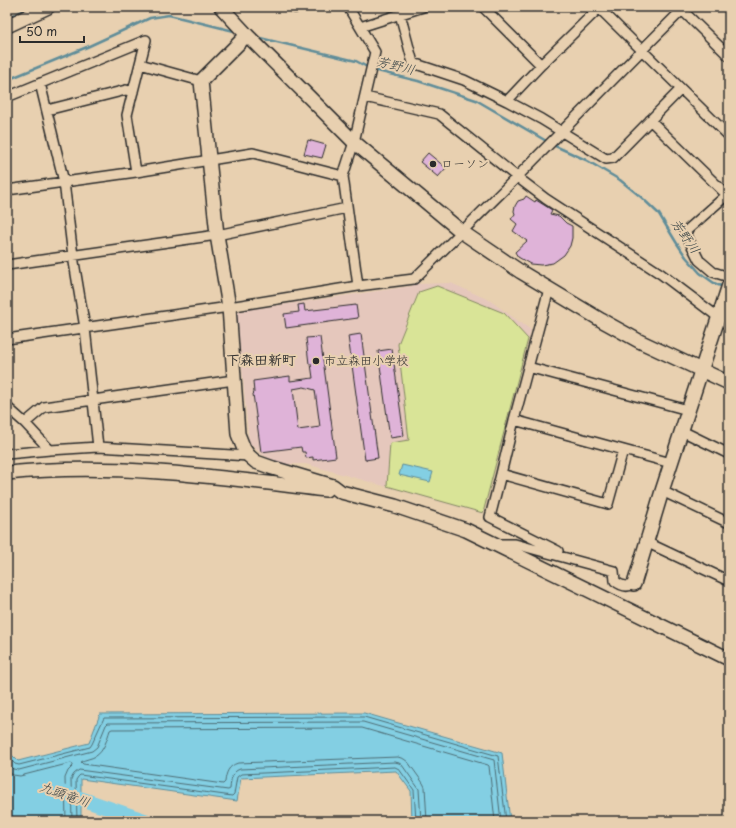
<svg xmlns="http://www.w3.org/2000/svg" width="736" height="828" font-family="'Playpen Sans','Klee One',sans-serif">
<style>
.built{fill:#e5c7bc}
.green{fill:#d9e497;stroke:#828861}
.water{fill:#83cfe3;stroke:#608d99}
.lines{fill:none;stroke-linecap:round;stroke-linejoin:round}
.shore{stroke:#4e6d75;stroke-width:1}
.stream{stroke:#608d99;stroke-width:2.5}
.river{stroke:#83cfe3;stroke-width:15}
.building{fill:#dfb3d8;stroke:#2b2b2b;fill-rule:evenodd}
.street-casing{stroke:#2b2b2b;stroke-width:12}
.secondary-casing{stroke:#2b2b2b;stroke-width:16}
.street{stroke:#e8d0b0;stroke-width:9}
.secondary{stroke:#e8d0b0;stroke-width:13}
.poi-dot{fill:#2b2b2b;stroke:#e8d0b0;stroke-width:1.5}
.labels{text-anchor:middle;stroke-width:4;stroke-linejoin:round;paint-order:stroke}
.poi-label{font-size:12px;fill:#2b2b2b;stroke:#e8d0b0;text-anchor:start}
.water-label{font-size:13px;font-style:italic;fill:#384447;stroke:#e8d0b0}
.quarter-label{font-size:14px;font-weight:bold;fill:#2b2b2b;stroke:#e8d0b0}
</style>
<rect width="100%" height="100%" fill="#e8d0b0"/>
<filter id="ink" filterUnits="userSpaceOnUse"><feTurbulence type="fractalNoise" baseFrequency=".025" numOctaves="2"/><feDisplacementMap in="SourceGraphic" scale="8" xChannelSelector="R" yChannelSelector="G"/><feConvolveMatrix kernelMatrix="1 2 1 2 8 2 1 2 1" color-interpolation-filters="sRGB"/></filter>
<g filter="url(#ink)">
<path class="built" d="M451 283 489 300 531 330 483 514 306 464H282L262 455 249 442 237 315 239 311 412 286 414 284Z"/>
<path class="green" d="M437 286 504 313 528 339 483 513 387 486 390 443 409 440 398 344 419 292Z"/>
<path class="water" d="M402 465 433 472 430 482 399 475Z
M364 713 502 753 510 821H412L411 791 396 771 241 778 237 801 81 779V821H7V750L18 761 89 743 100 714Z"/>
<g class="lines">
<path class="shore" d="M7 756 15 764 19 765 90 747 92 744 103 720 104 718 364 717 498 756 506 821
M7 763 13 769 19 770 92 751 97 747 106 725 108 723 363 722 494 760 501 821
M7 771 13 775 20 776 71 763 73 764V766L68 771 65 778 66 821
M72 821 71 779 74 774 79 770 228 790 230 789C231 780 231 772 240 769L395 762 399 763 402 765 419 789 421 821
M77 821 76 780 78 777 80 775 232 796 234 794 237 777 241 774 395 767 399 769 414 790 416 821
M427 821 425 787 423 783 408 762 404 759 398 757 238 763C228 766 226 773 225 782L223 784 83 764 81 762C85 759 91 759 96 756 104 751 107 739 110 730L112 729 362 728 488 765 489 766 495 821"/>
<path class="stream" d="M7 18 32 7
M256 37 356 61 369 68
M373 70 418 81 476 100 548 142
M7 80 87 47 150 18 169 15 238 32
M553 145 586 160 620 180 641 197 659 214 676 242 686 257 700 273 714 283 725 288"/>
<path class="river" d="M61 792 146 821"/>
</g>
<path class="building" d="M308 140 326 145 322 158 304 154Z
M428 153 446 168 438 177 420 162Z
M526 196 535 202 536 200 552 210 550 214 559 216 566 223 572 226V238L570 246 564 255 553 263 541 265 530 264 518 257 515 252 527 241 513 231 517 224 511 219 515 214 514 211 515 206 518 201 524 199Z
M304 304 305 311 356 305 358 318 286 328 284 314 299 312 298 305Z
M361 334 378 458 365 460 348 336Z
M320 337 336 457 313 460V457L306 458 305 452H302L301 447 261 452 253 394 254 393 253 381 290 376V381L313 378 311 364H309L306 338ZM304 387 315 390 320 427 298 430 293 389Z
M392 349 404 436 390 438 378 351Z"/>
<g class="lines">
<g class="street-casing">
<path id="street" d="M293 7 295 8 297 7
M348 7 375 52 354 142 343 176 358 286
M483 7 541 65
M598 7 729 136
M679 7 729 56
M400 14 413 63 464 80 507 101 541 119 606 159 613 158 681 89
M360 27 423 7
M140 64 201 81
M40 83 64 182 73 256 85 328 98 447
M7 97 146 40 127 115 136 172
M365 97 439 114 517 177 546 199 661 274 718 317
M507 101 541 65 599 8
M47 110 126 90 133 92
M650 120 727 195
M7 190 136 172 253 153 343 176
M729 193 685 232 699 260 713 272 729 277
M7 265 217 235 347 208
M549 289 514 420 501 474 608 504 623 450
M7 339 229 307 358 286 414 279 517 177 642 50 685 7
M528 367 688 410
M7 407 25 423 50 450
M514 420 671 463
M25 423 44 407 234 380
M682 431 729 454
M7 454 50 450 98 447 249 456
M501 474 490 517 558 551
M662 491 729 523
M646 542 729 581
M497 544H515L614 571 615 581C621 586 627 588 634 584"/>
</g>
<g class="secondary-casing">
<path id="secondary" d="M221 7 247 35 201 81 217 235 229 307 238 434 244 449 249 456 256 462 273 468 333 486 341 492 395 506 466 530 729 659
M7 26 48 7
M247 35 354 142 462 232 521 272 601 320 639 341 729 383
M7 473C114 462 220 477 326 490
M634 584 662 491 729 285"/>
</g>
<use href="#street" class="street"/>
<use href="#secondary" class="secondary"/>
</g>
</g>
<g class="poi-dot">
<circle cx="433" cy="164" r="4"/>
<circle cx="316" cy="361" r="4"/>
</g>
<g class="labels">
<g class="poi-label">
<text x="441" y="168">ローソン</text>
<text x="324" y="365">市立森田小学校</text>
</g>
<g class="water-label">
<text transform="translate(396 65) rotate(14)" y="5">芳野川</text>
<text transform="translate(686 236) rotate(55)" y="5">芳野川</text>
<text transform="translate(65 794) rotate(19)" y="5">九頭竜川</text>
</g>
<g class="quarter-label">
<text x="261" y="365">下森田新町</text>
</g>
</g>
<rect width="736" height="828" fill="none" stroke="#e8d0b0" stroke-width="24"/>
<rect x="12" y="12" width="712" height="804" fill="none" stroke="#2b2b2b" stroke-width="1.5" filter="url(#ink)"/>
<path d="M20 36v6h64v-6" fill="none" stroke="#2b2b2b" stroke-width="2"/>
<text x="26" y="36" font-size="12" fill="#2b2b2b" stroke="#e8d0b0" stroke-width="3" paint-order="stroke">50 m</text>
</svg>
